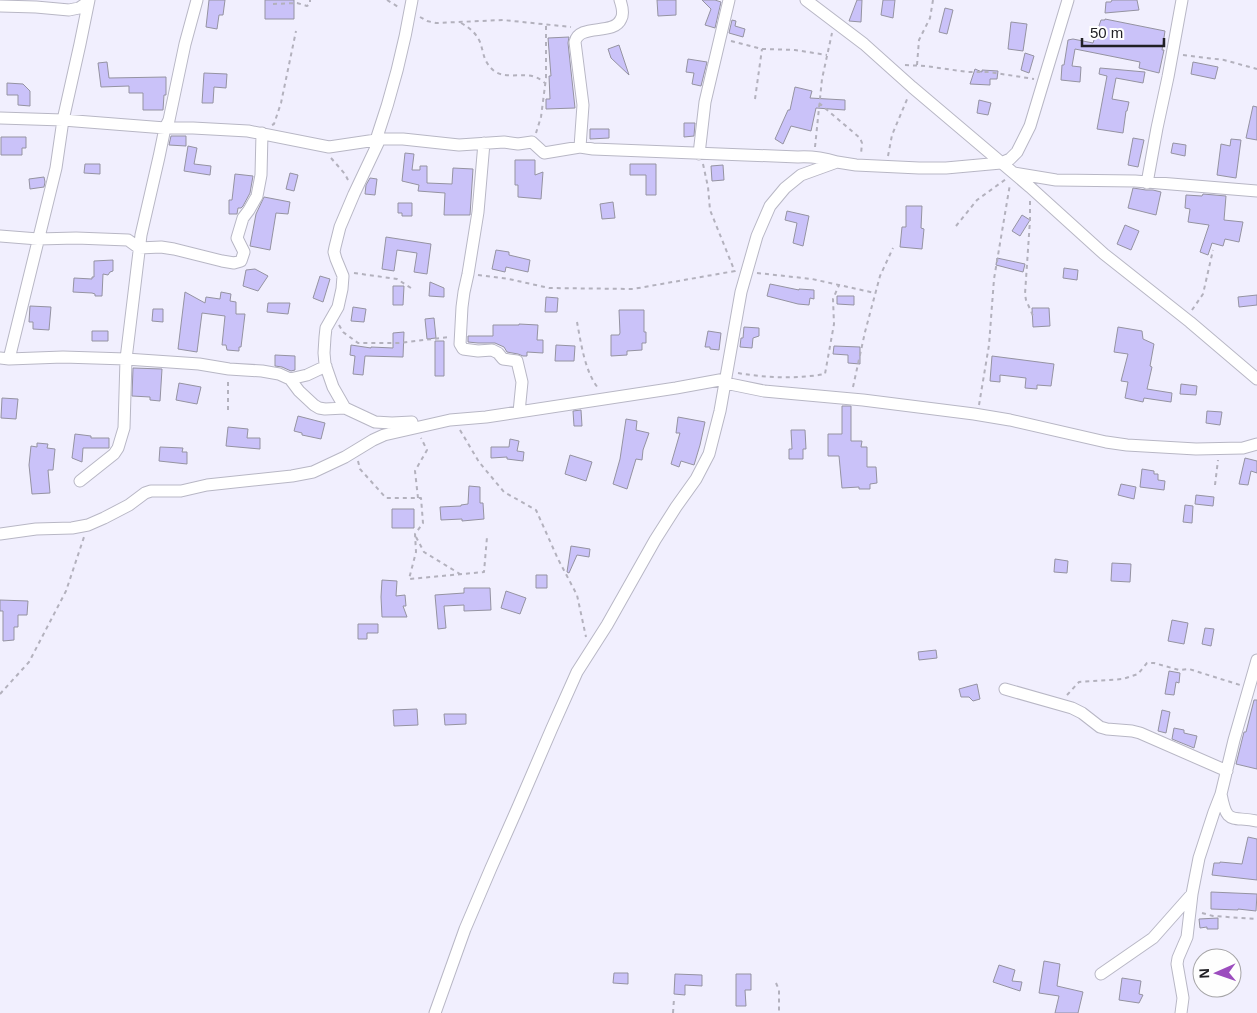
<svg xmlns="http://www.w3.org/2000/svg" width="1257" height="1013" font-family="Helvetica,sans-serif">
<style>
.building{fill:#cac2f9;stroke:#9593a1}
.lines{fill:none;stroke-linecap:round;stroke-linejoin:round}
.minor-casing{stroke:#b8b7c5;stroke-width:13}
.path{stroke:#b3b1bd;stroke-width:2;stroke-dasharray:4 4;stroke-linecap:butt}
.minor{stroke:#fff;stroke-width:11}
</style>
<rect width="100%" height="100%" fill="#f1effe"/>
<path class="building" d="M209 0H225L223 15H219L217 29 206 27Z
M265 0H294V19H265Z
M657 0H676V15L658 16Z
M702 0H715L721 2 715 28 705 25 711 9Z
M857 0H862L861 22 849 21Z
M883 0H895L893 18 881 15Z
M1112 0H1137L1139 10 1105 13 1106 2H1111Z
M945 8 953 10 947 34 939 32Z
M1105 19 1165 31 1162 50H1164L1159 73 1139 68 1140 62 1075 49 1072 66 1081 67 1080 82 1061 80 1062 65H1064L1068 40 1073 39 1093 43 1101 20H1105Z
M732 20 736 21 735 26 745 29 743 37 729 33Z
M1011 22 1027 24 1023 51 1008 49Z
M569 37 568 43 575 108 546 109V99H550L549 76H551L548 38Z
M619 45 629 75 611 58 608 49Z
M1025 53 1034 56 1029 73 1021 70Z
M688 59 707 62 701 86 692 84 694 73 686 72Z
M107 62 109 78 166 77V95H164L163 110H143V93H129V86L101 87 98 63Z
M1193 62 1218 67 1215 79 1191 74Z
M1100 68 1145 72 1143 83 1116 78 1112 99 1129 102 1127 111H1126L1123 133 1097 129 1107 76 1099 74Z
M975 69 982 72V70L998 71 997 79H990V85L970 84Z
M204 73 227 74 226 88 214 87 213 103H202Z
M7 83 23 84 30 91V106L18 105V95H7Z
M795 87 812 91 810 98 845 100V110L816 108 811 131 791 126 783 144 775 139 788 110H790Z
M979 100 991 103 988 115 977 113Z
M1253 106 1257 107V140L1246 138Z
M684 123H695L694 136 684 137Z
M590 129H609V138L590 139Z
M171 136H186V146L169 145Z
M1 137H26V148H22V155H1Z
M1133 138 1144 140 1138 167 1128 165Z
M1231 139 1241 140 1236 178 1217 175 1221 144 1230 146Z
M1173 143 1186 145 1185 156 1171 153Z
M188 146 197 148 194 164 211 166 210 175 184 171Z
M405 153 414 154 412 170H420V166H427V183L452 184 453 168 473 169 470 215H444L445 193 418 191 419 185 402 181Z
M515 160H535V175L543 172 541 199 518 197V185H515Z
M85 164H100V174L84 173Z
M630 164H656V195H646V175H630Z
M723 165 724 180 712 181 711 166Z
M290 173 298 175 294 191 286 189Z
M235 174 253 176 250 193 243 206 241 208H238L237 214H229V200H232Z
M44 177 45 182 44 187 30 189 29 179Z
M370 178 377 179 375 195 365 194 366 185Z
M1133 188 1146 190H1153L1161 192 1156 215 1128 208Z
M1203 194 1226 196 1224 220 1243 222 1239 242 1225 239 1223 246 1212 243 1208 255 1200 252 1209 225 1188 222 1190 209 1185 208 1186 195 1202 196Z
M264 197 290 202 288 214 276 213 270 250 250 246 256 214Z
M613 202 615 218 602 219 600 204Z
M398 203H412V216H402V213H398Z
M906 206H922L921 228 924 229 922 249 900 247 902 227H906Z
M787 211 809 216 803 246 793 243 797 223 785 220Z
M1022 215 1030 220 1020 236 1012 231Z
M1125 225 1139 231 1131 250 1117 244Z
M386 237 431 244 427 274 414 272 417 253 397 250 394 271 382 269Z
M496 250 509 252V255L530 260 528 272 506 267 505 272 492 269Z
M997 258 1025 264 1023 272 996 265Z
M113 260V271L110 272 108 275 103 274 102 296H95V294L92 293 73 292 74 278 92 279V277H94V261Z
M1064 268 1078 270 1077 280 1063 278Z
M255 269 268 276 258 291 243 286 246 270Z
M320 276 330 279 323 302 313 298Z
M430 282 444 288V297L429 296Z
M770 284 799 290V289L814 290V299L810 298 809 305 798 304 767 296Z
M393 286H404L403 305H393Z
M185 292 205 303 206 297 220 299 221 292 231 294 230 301 236 302V314H245L241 347H239V351L227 350 226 345H222L225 316 202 313 197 352 178 349Z
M1257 295V305L1239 307 1238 297Z
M837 296H854V305L837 304Z
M546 297 558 298 557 312H545Z
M268 303H290L288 314 267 312Z
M30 306 51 307 49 330 33 329V322H29Z
M353 307 366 309 364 322 351 321Z
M1032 308H1049L1050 326 1033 327Z
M153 309H163V322L152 321Z
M619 310H644V332H646V343H642V350L627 351V355L611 356V335H619L620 333Z
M434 318 436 338 427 339 425 319Z
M519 324 538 325 537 340H543V353L527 352V356H523L518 354 507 352 504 347 495 343H478L468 342V336H493V325H519Z
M744 327 759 328V336L753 338 752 348 740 347 741 338H743Z
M1118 327 1142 331 1143 339 1154 344 1150 366 1152 367 1147 389 1172 393 1171 402 1144 398 1143 402 1125 398 1128 382 1121 381 1128 354 1114 352Z
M92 331H108V341H92Z
M708 331 721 333 719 350 710 349V347H705Z
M404 332 403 357 365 356 363 375 353 374 355 356 350 355 351 345 371 348V347L393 348V333Z
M435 341H444V376H435Z
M556 345 575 346 574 361H555Z
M834 346 860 347V364L848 363V355L833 354Z
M275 355 295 356V370L291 371 282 367 275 366Z
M992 356 1054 364 1051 386 1037 385V389L1025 388 1026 378 1000 375V382L990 381Z
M133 368 162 369 160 401 150 400V397L132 396Z
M179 383 201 387 197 404 176 400Z
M1181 384 1197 386 1196 395 1180 394Z
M2 398 18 399 16 419 1 418Z
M842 406H851V441H862L861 447H867V467H876L877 483 870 484V489H859V487L842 488 839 456H828V434H842Z
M581 410 582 426H574L573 411Z
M1207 411 1222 412 1220 425 1206 423Z
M298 416 325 423 321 439 302 435V433L294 431Z
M678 417 705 422 700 445 694 465 681 461 679 467 671 464 680 433H676Z
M626 419 637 421 636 430 649 433 643 450 642 460 636 459 627 489 613 484 620 459Z
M228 427 248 429 247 438H260V449L226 446Z
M791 430H805L806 449H803V459H789V449H792Z
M75 434 91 436V438H109V448H83L82 462 72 458Z
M510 439 519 441 517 451 524 452 523 461 507 459V457L491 458V447H509Z
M37 443 48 444 47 448 55 449 53 470H48L50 493 32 494 29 465 31 446 37 447Z
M160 447 183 448 182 452H187V464L159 461Z
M570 455 592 462 586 481 565 474Z
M1245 458 1257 461V473L1251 471 1248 485 1239 484Z
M1142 469 1154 471V474H1158V480L1165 481 1164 490 1140 487Z
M1121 484 1136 487 1134 499 1118 495Z
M469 486 480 487V503H483L484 519 462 521V519L441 520 440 507 461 506V505L468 504Z
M1196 495 1214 497 1213 506 1195 504Z
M1185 505 1193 506 1192 523 1183 522Z
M392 509H414V528H392Z
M571 546 590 549 589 557 577 555 569 573 567 572Z
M1055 559 1068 561 1067 573 1054 572Z
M1112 563 1131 564 1130 582 1111 581Z
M536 575H547V588H536Z
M382 580 397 581 396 596 405 595 406 606H403L407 617H382L381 597Z
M464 588H490L491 610 464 611V605L444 606 446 628 438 629 435 595 464 593Z
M506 591 526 598 520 614 501 608Z
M0 600 28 601 27 615H18V627H14V640L3 641V611H0Z
M1172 620 1188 623 1184 644 1168 641Z
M358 624H378V633H367V639H358Z
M1205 628 1214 629 1211 646 1202 644Z
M936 650 937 658 919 660 918 652Z
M1169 671 1180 673 1179 683 1176 682 1174 695 1165 694Z
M977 684 980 699 973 701 969 697H961L959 689Z
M1254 700H1257V769L1236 764 1244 732H1246Z
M417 709 418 725 394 726 393 710Z
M1162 710 1170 712 1166 733 1158 731Z
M444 714H466V724L445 725Z
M1174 728 1184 730V733L1197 736 1194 748 1172 739Z
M1248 837 1257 839V880L1212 875 1214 863H1220V862L1242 864Z
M1211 892 1257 894 1256 911 1238 909V910L1211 909Z
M1218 918V929H1207V927L1200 928 1199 919Z
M1044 961 1060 964 1057 986 1083 992 1078 1013H1055L1059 996 1039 993Z
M999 965 1015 970 1012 981 1022 982 1020 991 993 982Z
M614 973H628V984L613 983Z
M675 974 702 975V986L685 985V995L674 994Z
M736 974H751V990H745L746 1006H736Z
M1122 978 1141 981 1139 994 1143 995 1139 1003 1119 1000Z"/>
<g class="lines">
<g class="minor-casing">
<path id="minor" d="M806 0 864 44 912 87 1030 187 1104 254 1190 322 1257 379
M0 6 36 7 69 10 79 8 88 2
M0 118 63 120 165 128H193L248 131 329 147 376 140C392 94 404 48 412 0
M380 139H403L459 145 504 142 518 144 532 142 544 153 580 147 593 149 798 157C812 156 823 158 837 162
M484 143 478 212 468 274 464 292 462 307 460 344 463 349 478 351 492 350 498 353 503 359 517 361 522 382 519 412
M580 147 583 105 575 42C579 23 614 36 621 19 624 14 622 6 620 0
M699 154 705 102 729 0
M1014 173 1056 180 1135 181 1257 191
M1147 183 1157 128 1168 77 1182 0
M0 236 38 239 76 238 128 240 139 248 161 247 174 249 222 261 234 263 241 261 244 252 237 238 243 218 249 210 257 196 261 175 262 133
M0 358 9 359 63 357 126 359 199 364 229 369 262 371 279 374 290 379 299 391 314 405 319 408 325 409 345 408 375 422 392 423 412 422
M9 359 56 168 63 120 80 44 89 0
M290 379 307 375 326 366
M725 383 764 391 863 400 974 414 1010 420 1106 442 1127 445 1196 449 1243 448 1257 444
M345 408 333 387 325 364 324 353 325 337 326 328 338 307 342 289 343 276 336 259 334 252 335 247 340 227 354 194 380 139 376 140
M80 481 114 454 118 448 124 428 126 359 141 235 159 157 165 128 169 120 185 44 197 0
M0 534 36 529 72 528 88 525 104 518 129 505 145 493 151 491H181L207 485 292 476 313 472 345 457 373 440 384 435 450 420 486 417 676 388 725 379
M1005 689 1072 708 1082 713 1100 727 1107 729 1132 731 1140 733 1227 771
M1221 794C1227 825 1230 816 1257 821
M1101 974 1153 938 1192 894
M435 1013 465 929 491 868 518 807 552 728 577 672 607 625 655 540 676 507 696 479 709 454 720 411 741 292 757 236 770 206 785 188 801 175 837 162 856 165 919 168H946L1001 163 1010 159 1017 152 1030 126 1068 0
M1181 1013 1183 998 1177 964 1178 958 1187 937 1192 894 1199 858 1214 812 1221 794 1234 740 1257 660"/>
</g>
<path class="path" d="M387 0 400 8
M273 4 297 3 307 6 310 4V0
M420 17 427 21 436 23 503 20 571 27
M461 23C470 28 476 33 480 42 484 53 483 61 493 70 504 80 523 72 535 77 539 78 542 81 545 83
M731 41 762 49 795 50 827 55
M1183 55 1224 60 1257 69
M905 65 925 66 968 72H989L1034 79
M917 65 919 40 930 18 933 0
M755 99 762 49
M819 103 860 138 862 143 861 154
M272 125 274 124 281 103 296 31
M536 133 541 117 546 78V24
M815 147 822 79 832 33
M888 156 892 135 908 97
M331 158 345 174 348 180
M703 164 708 187 710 210 735 272
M1030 201V220L1025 294 1026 300 1034 318
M956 226 977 200 1006 179
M354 273 397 279 411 288
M757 273 812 279 875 293
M478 275 509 279 549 288 633 289 735 271
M1192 310 1203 294 1213 250
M577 322C581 343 585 373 599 389
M339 325 343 332 358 343H399L449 337
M738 373C766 378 797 379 825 374L834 324 833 299 839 285
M853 387 865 332 880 276 893 248
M979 405 989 345 994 279 1010 184
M228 410V379
M460 430 479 462 504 492 536 510 558 559 577 595 586 637
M358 461 360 469 386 498H421L423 523 415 534 416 552 409 579 484 572 487 537
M1215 485 1218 460
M418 498 415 471 427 450 421 438
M416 537 424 552 460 574
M0 694 29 662 66 591 84 537
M1067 695 1079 682 1123 679 1138 674 1147 663H1154L1179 670 1189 669 1240 685
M1202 913 1213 916 1257 919
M776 983 779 990V1013
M673 1013 674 999"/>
<use href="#minor" class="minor"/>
</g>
<g transform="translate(1217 973) rotate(268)"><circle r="24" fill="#fefefe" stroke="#a6a5a7"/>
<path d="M0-4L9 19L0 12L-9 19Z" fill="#9c4dbe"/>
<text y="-8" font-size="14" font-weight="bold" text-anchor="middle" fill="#212025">N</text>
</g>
<path d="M1082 38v8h82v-8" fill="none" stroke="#212025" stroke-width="2.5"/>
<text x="1090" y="38" font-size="15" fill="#212025" stroke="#fefefe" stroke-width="4" paint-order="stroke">50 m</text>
</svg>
